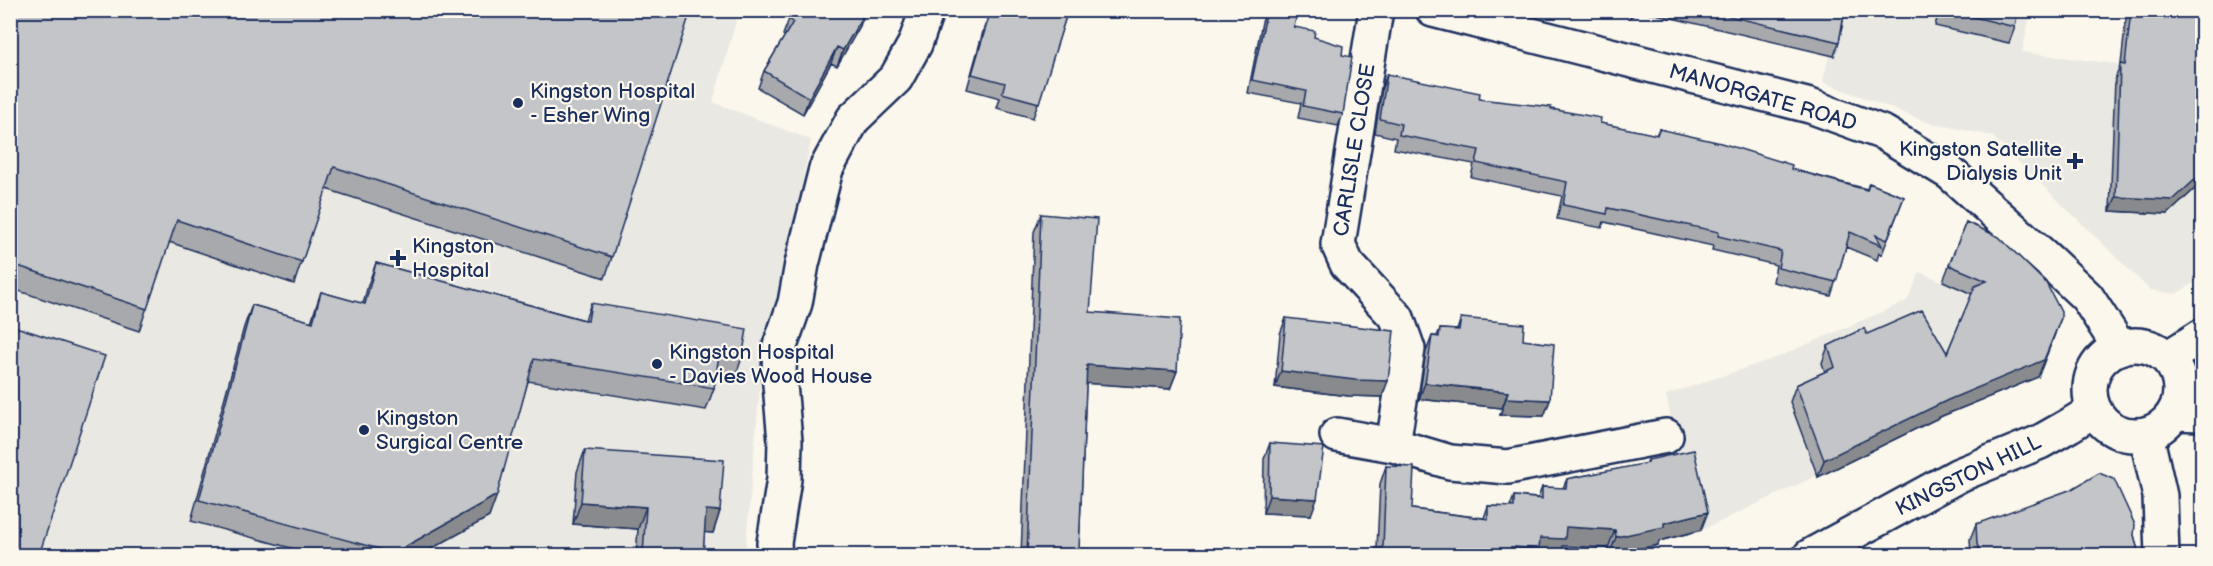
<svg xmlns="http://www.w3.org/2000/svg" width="2213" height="566" font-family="'Balsamiq Sans',sans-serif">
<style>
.built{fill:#eae8e2}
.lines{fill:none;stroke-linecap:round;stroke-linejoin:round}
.minor-casing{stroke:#1b2f5e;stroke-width:38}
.major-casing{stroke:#1b2f5e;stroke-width:38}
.minor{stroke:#fbf7ec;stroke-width:33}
.major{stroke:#fbf7ec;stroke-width:33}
.wall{fill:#a8a9ad;stroke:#1b2f5e;stroke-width:1.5}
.shaded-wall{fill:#888a8d;stroke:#1b2f5e;stroke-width:1.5}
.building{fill:#c3c5c9;stroke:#1b2f5e;stroke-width:1.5}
.poi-dot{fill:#1b2f5e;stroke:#fbf7ec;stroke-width:2}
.labels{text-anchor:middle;stroke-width:4.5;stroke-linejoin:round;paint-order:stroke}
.poi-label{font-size:21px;fill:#1b2f5e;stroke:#fbf7ec;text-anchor:start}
.street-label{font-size:21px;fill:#1b2f5e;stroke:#fbf7ec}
</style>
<rect width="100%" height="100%" fill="#fbf7ec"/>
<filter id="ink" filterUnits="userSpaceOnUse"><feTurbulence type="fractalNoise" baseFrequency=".0167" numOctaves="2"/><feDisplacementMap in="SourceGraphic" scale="12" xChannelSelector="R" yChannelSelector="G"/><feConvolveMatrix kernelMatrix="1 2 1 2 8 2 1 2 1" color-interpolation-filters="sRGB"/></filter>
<g filter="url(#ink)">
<path class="built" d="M1839 10 2031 11 2022 52 2157 69H2194L2202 66V278L2176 294 2150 290 1992 136 1927 122 1823 82Z
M10 11H739L713 102 811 140 761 375 745 555H11Z
M1920 272 2057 331 2038 377 1942 416 1696 533 1666 395 1778 357 1907 301Z"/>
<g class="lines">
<g class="minor-casing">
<path id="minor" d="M1376 10 1338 244 1347 264 1397 318 1408 349 1393 445
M1433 10 1810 106 1884 133 1950 173 2049 261 2087 297 2120 348
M2174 413 2202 414
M2146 434 2160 496 2162 556
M1337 435 1393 445 1450 462 1508 467 1666 436
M775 556 774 543 784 479 785 441 779 373 780 346 795 303 802 264 826 169 853 119 896 78 915 44 927 10"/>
</g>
<g class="major-casing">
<path id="major" d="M2090 390a45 45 0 1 1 90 0a45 45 0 1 1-90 0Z
M2167 358 2202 336
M1810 556 1959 475 2040 442 2070 425 2094 410"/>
</g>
<use href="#minor" class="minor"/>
<use href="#major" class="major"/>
</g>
<path class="wall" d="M10 10 612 257 605 278 326 189 294 284 169 242 139 331 10 288Z
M992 10H1068L1033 118 997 108 1000 98 967 89 984 28 990 13H991Z
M1267 10 1294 27 1314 37 1342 55 1343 114 1338 126 1298 118 1301 103 1248 93 1262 22Z
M1627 10H1845L1839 42 1834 56 1642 11 1630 17Z
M1939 10H2018L2015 27 2009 43 1935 26Z
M2127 10H2202L2198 70 2202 80V182L2168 214 2110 211 2115 79 2121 64Z
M789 19 860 26 837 66 831 63 803 114 758 88 764 71 785 36 783 35Z
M1387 74 1479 99 1551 109 1600 123 1656 135 1659 129 1791 169 1867 189 1869 183 1904 197 1882 254 1879 253 1877 260 1846 247 1831 296 1773 282 1776 265 1712 250 1713 246 1604 222 1602 228 1557 219 1562 196 1471 177 1474 164 1394 149 1396 138 1375 133 1382 88Z
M1041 214 1090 312 1177 371 1170 389 1086 383 1079 549 1222 555H1021L1034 232Z
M1966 222 2055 334 2038 377 1942 416 1818 477 1790 402 1796 385 1825 372 1822 363 1828 346 1867 334 1947 353 1972 294 1943 281Z
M376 263 585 320 591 303 742 358 734 380 715 377 714 388 706 410 528 381 489 517 420 555H317L191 521 244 327 252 305 311 322 321 292 363 304 368 285Z
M1286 318 1382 397 1349 396 1275 387 1280 334Z
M1461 318 1523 340 1550 400 1544 416 1500 415 1502 408 1419 399 1426 352 1432 336H1437L1440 329 1457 330Z
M1270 443 1311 515 1263 513 1264 459Z
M585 450 720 511 713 533 704 532 703 555H636L638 529 573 524 577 472Z
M1648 460 1701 530 1659 541 1658 545 1609 555 1608 548 1563 546 1559 555H1373L1376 548H1377L1380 484 1386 466 1412 509 1484 518 1488 506 1510 507 1514 496 1538 498 1542 487 1563 488 1567 479 1646 464Z
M1976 524 2134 535 2138 551 2136 555H1971L1970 539Z
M2202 529V555H2200V534Z"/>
<path class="shaded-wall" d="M866 10 860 26 837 66 843 50Z
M1632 10H1642L1630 17Z
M837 47 831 63 803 114 809 98Z
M2202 173V182L2168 214 2110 211 2116 197Z
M2061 318 2038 377 1942 416 1818 477 1824 460Z
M1087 365 1177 371 1170 389 1081 383Z
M1281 371 1388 381 1382 397 1349 396 1275 387Z
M1425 383 1508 392 1502 408 1419 399Z
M1506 398 1550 400 1544 416 1500 415Z
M497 495 489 517 420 555H393L394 553Z
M1269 496 1317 499 1311 515 1263 513Z
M581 502 646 507 638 529 573 524Z
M706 510 720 511 713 533 698 532Z
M1708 512 1701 530 1659 541 1658 545 1609 555 1616 537 1664 523Z
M1566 527 1615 530 1608 548 1563 546 1559 555H1512L1515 547Z"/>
<path class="building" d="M10 10H691L612 257 334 167 302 262 177 220 147 309 18 266 10 288Z
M794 10H866L843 50 837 47 809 98 764 71 793 22 789 19Z
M993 10H1068L1039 103 1002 93 1005 83 972 74 990 13H992Z
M1267 10 1297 14 1294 27 1315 31 1314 37 1343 46 1342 55 1352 57 1343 114 1303 106 1306 91 1252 80Z
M1704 10H1845L1839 42Z
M1945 10H2018L2015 27Z
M2131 10H2202V30L2198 70 2202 80V173L2173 200 2116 197 2120 64 2125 65Z
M1387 74 1480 93 1479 99 1551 107V109L1601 118 1600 123 1657 135 1659 129 1721 143 1792 165 1791 169 1867 190 1869 183 1904 197 1887 240 1876 235 1882 246 1850 232 1836 282 1778 268 1781 251 1718 236 1719 232 1608 208 1607 214 1563 205 1567 182 1476 163 1479 150 1399 135 1401 124 1380 119Z
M1041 214 1097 219 1090 312 1180 319 1177 371 1087 365 1079 549 1222 554V555H1027Z
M1966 222 1999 237 2046 283 2061 312V318L2044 360 1948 400 1824 460 1796 385 1835 367 1828 346 1864 328 1867 334 1922 310 1947 353 1975 286 1987 281 1949 265Z
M376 263 588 321 591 303 747 329 742 358 719 355 714 388 534 359 497 495 394 553 199 500 252 305 313 322 321 292 365 304Z
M1286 318 1394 331 1388 381 1355 380 1281 371Z
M1461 318 1524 324 1523 340 1554 344 1550 400 1506 398 1508 392 1425 383 1432 336 1439 337 1440 329 1459 330Z
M10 325 105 356 39 555H10Z
M1270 443 1324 447 1317 499 1269 496Z
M585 450 724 460 720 511 706 510 703 555H643L646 507 581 502Z
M1694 450 1708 512 1664 523V527L1616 537 1615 530 1566 527 1565 539 1540 538 1539 549 1515 547 1514 555H1375L1376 548H1383L1386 466 1414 467 1412 509 1488 519V506L1514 507V496L1542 499V487L1566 488 1567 479 1648 463V460Z
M2099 473 2114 479 2135 525 2134 535 2138 551 2134 554 2133 555H1981L1977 544 1976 524 2072 489Z"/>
</g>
<g class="poi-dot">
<circle cx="518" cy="103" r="6"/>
<path d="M2072 152h6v6h6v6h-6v6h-6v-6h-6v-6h6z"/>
<path d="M395 249h6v6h6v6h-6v6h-6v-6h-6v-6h6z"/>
<circle cx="657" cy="364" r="6"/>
<circle cx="364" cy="430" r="6"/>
</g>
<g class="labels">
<g class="poi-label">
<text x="530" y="98">Kingston Hospital<tspan x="530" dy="24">- Esher Wing</tspan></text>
<text x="2062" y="156" text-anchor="end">Kingston Satellite<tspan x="2062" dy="24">Dialysis Unit</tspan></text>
<text x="412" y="253">Kingston<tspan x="412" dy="24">Hospital</tspan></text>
<text x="669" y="359">Kingston Hospital<tspan x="669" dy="24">- Davies Wood House</tspan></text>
<text x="376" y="425">Kingston<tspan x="376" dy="24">Surgical Centre</tspan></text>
</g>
<g class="street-label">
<text transform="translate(1763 97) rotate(16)" y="7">MANORGATE ROAD</text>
<text transform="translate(1354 150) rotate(-81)" y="7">CARLISLE CLOSE</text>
<text transform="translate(1968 475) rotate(-26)" y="7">KINGSTON HILL</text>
</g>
</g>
<rect width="2213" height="566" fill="none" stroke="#fbf7ec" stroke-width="36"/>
<rect x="18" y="18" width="2177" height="530" fill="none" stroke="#1b2f5e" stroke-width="2" filter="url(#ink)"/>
</svg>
